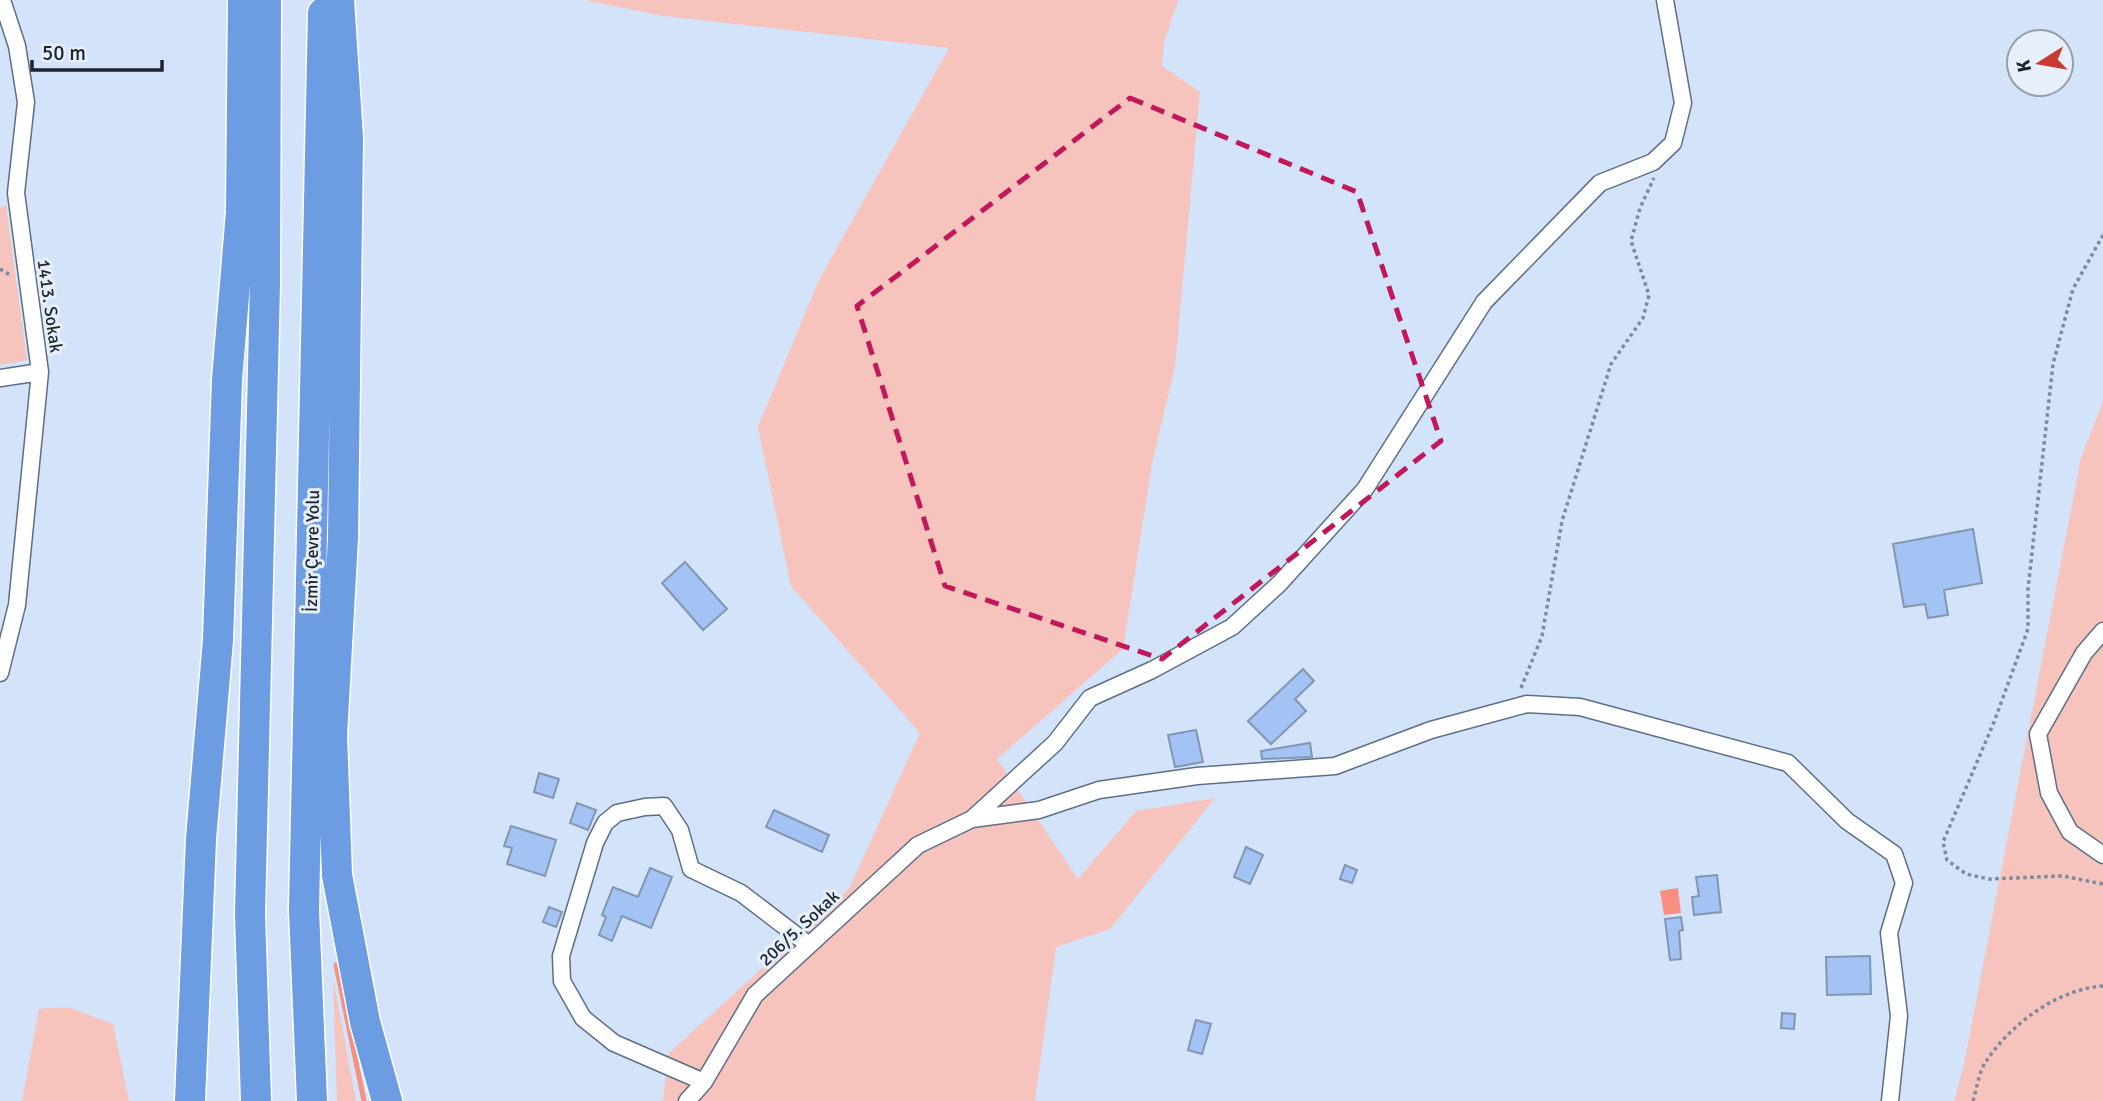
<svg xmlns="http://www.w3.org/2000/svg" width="2103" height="1101" font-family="Signika,sans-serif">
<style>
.green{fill:#f6c4bc}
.water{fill:#f88f81}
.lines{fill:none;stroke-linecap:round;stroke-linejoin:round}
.stream{stroke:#f88f81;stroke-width:5}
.building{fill:#a2c3f3;stroke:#8396b1;stroke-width:2}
.minor-casing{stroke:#5d6e87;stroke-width:19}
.motorway-casing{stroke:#fff;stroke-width:33}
.path{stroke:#7d8a9b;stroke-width:3.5;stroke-dasharray:3.5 3.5;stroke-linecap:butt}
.minor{stroke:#fff;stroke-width:16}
.motorway{stroke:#6c9ce1;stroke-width:30}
.marked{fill:none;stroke:#c2185b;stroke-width:5;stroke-dasharray:14 9;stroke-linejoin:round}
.labels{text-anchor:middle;stroke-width:6;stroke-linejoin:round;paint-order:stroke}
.street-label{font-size:18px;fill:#1d252f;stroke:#e7effb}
</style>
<rect width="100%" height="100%" fill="#d3e3fa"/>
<path class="green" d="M585 0H1178L1164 42 1162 66 1200 92 1175 366 1152 464 1123 649 997 759 1078 879 1136 811 1215 798 1110 929 1056 947 1035 1101H663L668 1054 849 889 920 733 791 586 758 427 819 280 949 48 663 16Z
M6 206 27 360 0 365V207Z
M2103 401V1101H1954L1963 1069 2081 458Z
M333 978 356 1101H337Z
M68 1007 113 1024 129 1101H22L39 1009Z"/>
<path class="water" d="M1678 888 1681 913 1664 915 1660 891Z"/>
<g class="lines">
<path class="stream" d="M336 965 364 1101"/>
</g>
<path class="building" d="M1973 529 1982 583 1944 590 1948 615 1928 618 1925 604 1904 607 1893 544Z
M685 562 727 609 703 630 662 583Z
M1303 669 1314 681 1295 699 1306 711 1271 744 1248 721Z
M1196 730 1203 762 1175 767 1168 735Z
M1310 743 1312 757 1262 759 1261 751Z
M539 773 559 779 553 798 534 792Z
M577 803 596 810 588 830 570 823Z
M774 810 829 835 822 852 766 827Z
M511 826 556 840 545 876 507 864 512 848 504 846Z
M1246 847 1263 855 1250 884 1234 877Z
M1345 865 1357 870 1352 883 1340 879Z
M650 868 672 877 651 928 622 916 612 941 599 935 606 917 602 915 613 887 638 897Z
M1717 875 1721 912 1694 915 1692 897 1699 896 1696 877Z
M549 907 562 912 556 927 543 922Z
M1681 917 1683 930 1679 931 1681 959 1670 960 1665 919Z
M1870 956 1871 994 1827 995 1826 957Z
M1782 1013 1795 1014 1794 1029 1781 1028Z
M1196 1020 1211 1024 1202 1054 1188 1050Z"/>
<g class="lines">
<g class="minor-casing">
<path id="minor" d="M0 378 40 372
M2103 631 2084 653 2038 734 2049 793 2070 832 2103 855
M0 673 17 605 40 372 16 193 26 102 17 46 2 0
M972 819 1039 810 1099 790 1197 776 1335 766 1431 730 1527 704 1580 707 1788 763 1847 821 1894 854 1904 883 1889 933 1899 1016 1890 1101
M704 1082 614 1043 583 1018 562 981 561 956 595 843 605 823 617 813 645 807 664 806 680 830 691 869 741 893 809 945
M687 1101 704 1082 755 995 918 845 972 819 1055 743 1090 698 1152 670 1232 627 1280 583 1365 489 1484 302 1600 183 1653 162 1673 143 1683 103 1665 0"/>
</g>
<g class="motorway-casing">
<path id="motorway" d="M339 0 348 138 343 538 332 735 337 875 365 1022 387 1101
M190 1101 201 839 218 640 227 380 241 212 243 0
M256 1101 250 914 265 284 266 0
M312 1101 304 910 323 13"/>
</g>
<path class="path" d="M2103 235 2073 289 2053 364 2028 589V629L1994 722 1943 842 1947 860 1966 874 1989 879 2063 876 2103 884
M0 269 10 275
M1521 688 1542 636 1562 521 1611 364 1643 318 1649 295 1631 241 1640 208 1654 178
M1973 1101C1977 1088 1979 1070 1987 1060 2012 1023 2058 989 2103 986"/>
<use href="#minor" class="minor"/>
<use href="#motorway" class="motorway"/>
</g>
<path class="marked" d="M1130 98 1357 192 1441 441 1162 659 945 586 857 306Z"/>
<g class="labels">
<g class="street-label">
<text transform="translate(50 306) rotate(82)" y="6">1413. Sokak</text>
<text transform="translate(312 551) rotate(-89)" y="6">İzmir Çevre Yolu</text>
<text transform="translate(799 928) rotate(-43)" y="6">206/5. Sokak</text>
</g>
</g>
<g transform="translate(2040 63) rotate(259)"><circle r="33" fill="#e7effb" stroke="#969ea9" stroke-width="2"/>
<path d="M0-5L12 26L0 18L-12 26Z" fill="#c83b30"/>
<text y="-10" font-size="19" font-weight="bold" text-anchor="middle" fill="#1d252f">K</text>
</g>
<path d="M32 60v10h130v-10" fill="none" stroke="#1d252f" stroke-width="3.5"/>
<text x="42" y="60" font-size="21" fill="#1d252f" stroke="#e7effb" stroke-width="5" paint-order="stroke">50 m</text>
</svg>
